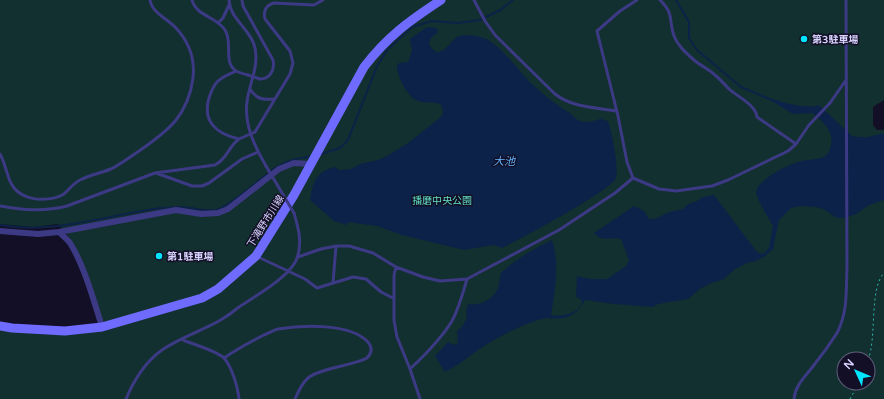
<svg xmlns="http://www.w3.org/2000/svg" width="884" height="399" font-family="'Varela Round','Noto Sans JP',sans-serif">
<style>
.green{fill:#12302f;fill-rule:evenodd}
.water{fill:#0c2248}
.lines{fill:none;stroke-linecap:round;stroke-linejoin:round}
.stream{stroke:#0c2248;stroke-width:2}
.path{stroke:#2fb8b0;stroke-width:1;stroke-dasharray:2 3;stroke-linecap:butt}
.service{stroke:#3d3a85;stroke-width:3}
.minor{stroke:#3d3a85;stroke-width:6}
.secondary{stroke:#6f6bff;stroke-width:9}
.service-bridge{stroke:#3d3a85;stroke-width:3}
.poi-dot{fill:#00e5ff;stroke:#130f26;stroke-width:1.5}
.labels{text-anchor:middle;stroke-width:3;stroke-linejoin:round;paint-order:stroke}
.poi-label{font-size:10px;font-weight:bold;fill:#d9d4ff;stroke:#130f26;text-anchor:start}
.park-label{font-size:10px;fill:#5fe0c0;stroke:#130f26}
.street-label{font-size:10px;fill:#d9d4ff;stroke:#130f26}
.water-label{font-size:11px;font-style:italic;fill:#62b6ff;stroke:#130f26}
</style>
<rect width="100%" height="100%" fill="#130f26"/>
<path class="green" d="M0 0H884V100L873 107V125L877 130H884V399H0V328L37 334 66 335 103 331 78 256 70 238 58 224 33 227 0 224ZM844 359H868V383H844Z"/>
<path class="water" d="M427 27 437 28 438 32 431 38 429 44C439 63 449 43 457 37 463 33 477 36 484 38 501 45 519 71 532 84 545 96 557 105 571 114 581 126 591 122 603 118V120L608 121C612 132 619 167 616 178 612 190 519 240 502 248L494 245 464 250 402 235 377 226 348 222 347 225 334 221 310 200C313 183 315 171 336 167L338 170 351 169 360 164 378 160 387 156 408 143 442 116 443 111 441 105C434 101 426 104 418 101 407 97 400 80 397 70V66L399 63 408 62 412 50 410 39Z
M767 98C782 101 804 110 819 105L852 136 858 137H868L884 133V200L869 205 856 214 845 218H837L823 209 816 207 801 206 791 208 779 220 773 249 765 256 756 261 747 263 734 270 724 279 709 284 700 289 688 299 658 304 653 307 614 304 585 300C580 309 574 316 563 318 554 320 548 316 538 320 520 326 502 335 486 345 472 353 460 365 445 372L435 356 448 342 454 345 458 343 457 331 461 328 467 318 466 313 468 304C480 306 493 300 498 288 500 284 499 277 501 273 502 271 506 269 508 267 521 256 537 247 552 240 560 265 555 290 551 315 561 317 580 314 582 301L579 298 576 297 577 276 590 279H607L626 266 629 260 621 239C611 236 601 243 594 233L634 206 644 211 649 219H655L669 212 683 209 688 204 697 201 703 197 714 195 757 252 763 254 769 248 773 225C770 222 756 197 756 193 756 180 790 163 802 161 808 159 817 160 823 157 827 156 829 152 830 148 836 133 823 121 812 113L793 114Z"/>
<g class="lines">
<path class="stream" d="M676 0 689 22V38L697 50 741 87 772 100
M321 154 340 148 348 140 377 66 388 49 412 27 432 21 458 23 480 20 500 10 513 0
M0 225C54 235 109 214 162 208 168 208 174 207 180 207 192 207 204 212 216 210 230 207 262 177 275 168 287 160 299 158 313 156"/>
<path class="path" d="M868 360C877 338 869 289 884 273
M850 399 859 383"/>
<path class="service" d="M192 0C196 16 217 17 225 30 233 42 223 63 236 71 240 73 244 74 248 75
M229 0C230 20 251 29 255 48 259 67 249 84 247 102 244 125 255 147 266 166
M242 0 243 6 273 60C275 70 270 79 260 79
M474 0 485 21 495 35 555 94C573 108 595 107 616 111
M637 0 620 11 597 31 618 116 627 162 633 178 659 189 668 190 676 191 712 186 728 180 788 151 796 144 809 125 830 103 846 80
M660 0C675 15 668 19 674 36 678 46 686 53 694 60 701 66 710 70 716 76 721 80 725 85 729 89 738 97 756 105 757 117L796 144
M218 23 223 18 229 5
M236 71C230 74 223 76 217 82 213 86 211 92 209 98 202 122 217 134 239 139
M250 89C257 100 264 100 275 99
M255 132 290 74 293 63 290 51 265 19C263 11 266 5 274 3L314 5 323 0
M0 154C9 170 6 188 25 196 36 201 54 200 64 194 69 189 74 183 80 180 90 175 101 173 111 169 121 164 130 157 139 151 168 131 188 116 193 78 195 60 189 42 176 28 168 19 152 13 150 0
M156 173 192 186H202L209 183 242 159 258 152
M0 206C23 210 44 212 67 206L155 173 215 165C228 158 228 147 239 139
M258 257 305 279 317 288 353 277 366 279 381 292 393 298
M298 257 321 249 336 246H349L373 253 396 267 423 277 440 281 467 279 559 230 615 193 633 178
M396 267 394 275V320L397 337 410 369 420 399
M333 283 336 246
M182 339 185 341C194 344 218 352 224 358 232 367 238 388 239 399
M224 358C237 349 250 342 264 335 269 333 274 330 278 329 303 325 350 323 368 342 373 348 372 353 367 358 352 366 320 368 308 378 302 383 298 392 295 399
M410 369C425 355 441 339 452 321 459 308 463 293 467 279
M126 399C134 380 145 362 162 350 179 338 201 331 219 321 226 317 233 312 239 307 255 296 294 275 298 255 302 240 298 227 294 213
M794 399C795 385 806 376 814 365 822 355 830 344 837 333 848 312 846 290 847 267L846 0"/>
<path class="minor" d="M0 231 38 234 59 232C62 235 67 239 70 243 84 265 94 301 102 327
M59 232 176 210 201 214 218 213 228 209 279 169 294 163 311 164"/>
<path class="secondary" d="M0 326 12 328 65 331 102 327 202 298 218 289 256 256 294 195 364 67C388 36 409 21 441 0"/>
<path class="service-bridge" d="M248 75 260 79
M239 139 255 132
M266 166 294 213"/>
</g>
<g class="poi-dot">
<circle cx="804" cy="39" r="4"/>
<circle cx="159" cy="256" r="4"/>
</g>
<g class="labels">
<g class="poi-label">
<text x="812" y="43">第3駐車場</text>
<text x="167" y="260">第1駐車場</text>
</g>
<g class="park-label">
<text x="442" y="204">播磨中央公園</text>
</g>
<g class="street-label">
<text transform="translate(265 221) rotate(-58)" y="4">下滝野市川線</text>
</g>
<g class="water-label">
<text x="504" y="165">大池</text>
</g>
</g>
<g transform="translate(856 371) rotate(314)"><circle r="19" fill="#130f26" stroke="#625e7d"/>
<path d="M0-3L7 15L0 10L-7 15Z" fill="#00e5ff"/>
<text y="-6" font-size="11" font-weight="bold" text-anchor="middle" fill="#d9d4ff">N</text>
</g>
</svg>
